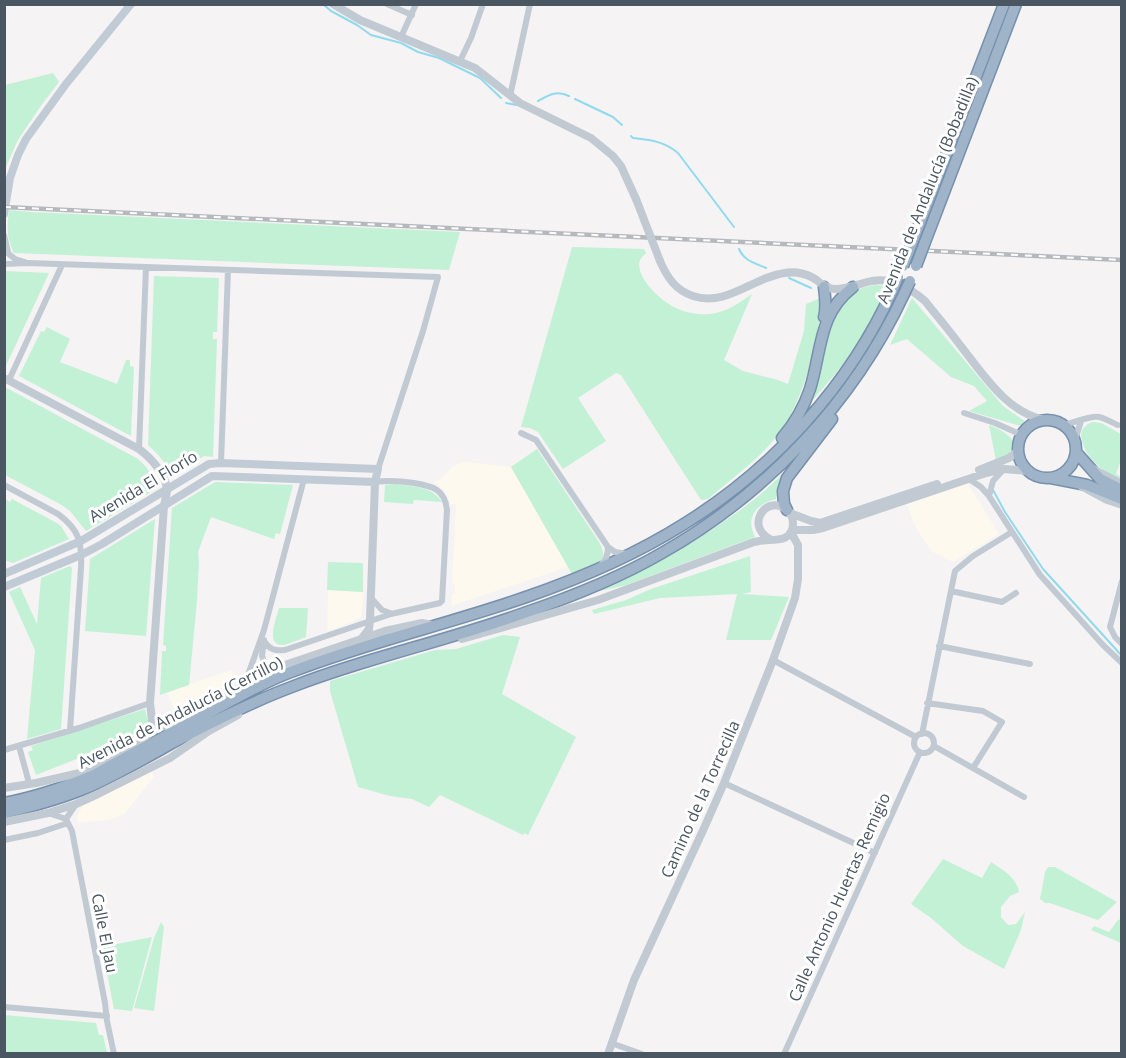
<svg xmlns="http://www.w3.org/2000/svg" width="1126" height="1058" font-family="'Open Sans',sans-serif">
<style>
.commercial{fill:#fdf9ef}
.green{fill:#c3f1d5}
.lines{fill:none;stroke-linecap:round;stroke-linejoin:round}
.stream{stroke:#90daee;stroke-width:2}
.trunk-casing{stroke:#7690ad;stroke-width:13}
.minor{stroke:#c1cad2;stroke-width:6}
.tertiary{stroke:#c1cad2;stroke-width:8}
.secondary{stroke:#c1cbd6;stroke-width:8}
.trunk{stroke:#9fb4c9;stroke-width:10}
.rail-casing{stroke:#b5b8bd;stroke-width:4.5}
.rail{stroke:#fff;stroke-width:2;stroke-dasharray:7;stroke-linecap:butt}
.trunk-bridge-casing{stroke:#7690ad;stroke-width:13;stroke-linecap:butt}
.tertiary-bridge{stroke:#c1cad2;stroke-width:8}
.trunk-bridge{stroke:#9fb4c9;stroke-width:10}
.labels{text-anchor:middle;stroke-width:6;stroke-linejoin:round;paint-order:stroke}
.street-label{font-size:16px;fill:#4a5661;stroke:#fff}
</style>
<rect width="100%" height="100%" fill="#f5f3f3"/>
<path class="commercial" d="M465 462 511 467 568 567 451 606 452 594 455 593V585L452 584 456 504H451L445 492 441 487 433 482 441 479 452 467 458 464Z
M968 484 999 534 953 562 931 551 915 526 907 504Z
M328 590 363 592 362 614 360 617 355 621 327 631Z
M231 670 235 688 182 717 176 716 167 692Z
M151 771 154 777 125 813 109 820 78 823 77 816 83 805Z"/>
<path class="green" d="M53 73 59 82 40 107 18 140 5 169V85Z
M9 210 31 212 460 232 449 270 14 253C6 237 7 227 9 210Z
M572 247 644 249 646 253C644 255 642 257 640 260 634 276 661 301 674 307 685 313 698 315 710 314 727 312 739 303 752 294L724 360 743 371 778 380 788 384 804 331 806 304 821 298C820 336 804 398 782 429 763 457 733 477 708 499L701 500 621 375 616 373 578 398 606 441 563 469 538 432 530 428 521 427Z
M5 271 49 273 5 368H4Z
M154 276 219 278 217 332H213V339H217L213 457 204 456 172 477C166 463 159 455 148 445Z
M876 285 887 286 874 317 851 355 808 406 833 320 842 303 853 292 865 287Z
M912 298 1003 406 1026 422 1021 426 969 411 987 401 974 386 951 377 907 339 890 345Z
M47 327 70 339 60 362 117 384 126 360H130V366L134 367 131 436 19 376 41 331 44 332Z
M5 387 138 459C148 468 153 475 156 489L86 531 70 511 60 504 5 475Z
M1092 422 1101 423 1121 434V460L1116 474 1121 477V480C1104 472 1086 460 1082 440 1079 431 1084 426 1092 422Z
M989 425C1000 429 1007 433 1014 442 1012 454 1007 456 996 461Z
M537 449 599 542C601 546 604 552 603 556 600 567 581 571 572 574L511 467Z
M795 462 779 486 776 499C756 504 745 517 755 537L626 585 600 591C653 566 704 538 751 502 767 490 781 475 795 462Z
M215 482 293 485 280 534 276 533 274 539 211 517 198 552 199 562 197 601 189 685 160 695 162 651H166V646L163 645 172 508Z
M396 484C413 487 432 486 442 502L414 500 413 504 384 502 385 485Z
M5 499 10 502 12 499 55 522 61 526 69 539 13 563 5 560Z
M155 519 146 636 85 631 90 559Z
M750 556 751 592 742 594 789 597 771 640H726L737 594 660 598 594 614 592 610 626 600 651 589Z
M328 562 363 563V592L327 590Z
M70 566 72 568 61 729 27 739 35 650 9 592 20 587 37 624 41 578Z
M279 608H308L306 637C300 639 294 642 288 644 263 651 276 619 279 608Z
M503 635 520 637 502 694 576 737 528 835 524 833 523 835 440 795 429 807 412 799 390 796 358 787 330 691V681L435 650 456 649Z
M145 709 148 721V728L102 749 36 775 28 752 33 750 31 746Z
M943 859 982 878 991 862C1003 870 1017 878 1019 892L1010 896 1001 907V917L1008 925 1016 924 1025 912 1021 930 1004 969 963 946 931 918 911 904Z
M1048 867H1055L1117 902 1098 920 1050 903H1045L1040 899 1045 872Z
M1121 919V943L1091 930 1094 926 1109 932 1118 920Z
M161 922 164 927 154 1011 134 1008 154 938Z
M152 937 132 1011 114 1009 102 947Z
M4 1015 96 1023 99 1035H103L107 1053H5Z"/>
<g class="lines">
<path class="stream" d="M323 4 331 11 357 25 371 35 401 43 418 52 439 58 480 78 501 98
M575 99 613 117 622 125
M538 101C549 95 557 90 569 96
M506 103 517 105
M631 136 633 138C650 140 664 141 678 153L734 227
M739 249C744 261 755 263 766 268
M789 278 811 288
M993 490 1005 512 1043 569 1122 656"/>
<g class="trunk-casing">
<path id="trunk" d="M914 238 1004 4
M925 242 1016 4
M824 287C825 297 827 307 824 317
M1018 449a29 29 0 1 1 58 0a29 29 0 1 1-58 0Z
M782 438C794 424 804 407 810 389 822 350 818 314 853 287
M1076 452 1100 479 1122 490
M1051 478 1087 485 1122 499
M787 510 784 504 783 491 787 478 832 419
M4 803C36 797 65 787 94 775 131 754 168 735 205 715 233 700 261 683 291 672 368 642 449 624 526 597 581 578 635 555 684 524 773 469 850 385 893 289
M4 813C34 806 63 798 91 786 119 773 146 758 172 743 210 723 249 703 289 688 365 658 447 641 524 613 571 597 619 578 662 553 766 494 853 403 904 294"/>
</g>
<path class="minor" d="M387 4 412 15
M401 37 416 4
M460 61 471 38 483 4
M510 96 530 4
M4 235 8 252
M4 250 15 259 25 262
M4 264 28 263 438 277 423 331 378 469
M9 380 62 265
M964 413 995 423 1022 435
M1063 425C1073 423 1091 415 1099 417 1105 418 1112 423 1118 425
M521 433 536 440 608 547 615 552 627 554
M1075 440 1081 421
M139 449 146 267
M221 463 228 270
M1093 468 1122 483
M969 479 981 487 989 496 1040 575 1103 645 1122 663
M4 485 58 514C80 530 82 543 81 568L70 730
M1081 487 1107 501 1122 506
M989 496 993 481 1004 469
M601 565C606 560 608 555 608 547
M1122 581 1110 627 1115 637 1122 644
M951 591 1002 602 1016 593
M372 599 382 610 390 613
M264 640 262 656 265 664
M264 641C270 650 275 651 285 650L391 614 440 603 442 601 447 510C445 489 432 486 414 483 400 481 390 480 375 482
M939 646 1030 664
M773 660 916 737
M244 686 264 630 304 479
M927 703 983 711 1002 722 973 768
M914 743a10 10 0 1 1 20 0a10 10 0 1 1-20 0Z
M922 734 955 571 973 556 1012 532
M19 746 29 783
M934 746 1024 797
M4 750 79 728 150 703
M724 783 875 853
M48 813 66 819 72 831 105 1003 107 1021 114 1054
M66 819 76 804
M4 840 38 833 68 823
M4 1007 107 1016
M611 1043 642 1054
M784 1054 920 752"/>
<path class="tertiary" d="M333 4 360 20 475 68 520 103 591 138 613 156 621 166 636 199
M660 261C667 277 675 290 693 296 727 307 753 277 785 273 796 271 810 274 819 282 825 286 828 289 835 289 847 289 856 285 867 282 888 276 909 287 925 301 937 316 949 330 960 345 983 374 1007 413 1045 420
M4 378 139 449C151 458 167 475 167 491 166 496 165 501 164 506L150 703 152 720 151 731
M979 470 1009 458 1018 451
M790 513 811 521 820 523 937 484
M792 530H813L823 528 986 473 1004 469 1029 471
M362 638 369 629 370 620 375 482
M462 639 598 600 754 542C759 541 764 540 769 540 780 540 793 539 793 524 793 517 790 511 784 508 764 496 746 527 770 539
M4 788 36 783 84 772 97 767 142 742 151 731 157 727 169 726 182 719 276 668 385 631 422 623 431 625
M4 822 48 813 76 804 98 794 170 758 209 731 238 715
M608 1054 634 980 705 826 724 783 773 660 795 598 798 579V545L793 536 790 533"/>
<path class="secondary" d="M4 214 10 178 18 155 26 139 66 84 131 4
M4 574 81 541 209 464 221 463 378 469 375 482 212 476 102 544 81 555 4 587"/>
<use href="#trunk" class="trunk"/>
<g class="rail-casing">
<path id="rail" d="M4 207 1122 260"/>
</g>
<use href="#rail" class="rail"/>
<g class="trunk-bridge-casing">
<path id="trunk-bridge" d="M903 266 914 238
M916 266 925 242
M893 289 898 277
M904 294 910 281"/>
</g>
<path class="tertiary-bridge" d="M636 199 660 261"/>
<use href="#trunk-bridge" class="trunk-bridge"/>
</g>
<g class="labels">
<g class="street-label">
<text transform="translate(927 190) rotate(-68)" y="6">Avenida de Andalucía (Bobadilla)</text>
<text transform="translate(143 486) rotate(-31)" y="6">Avenida El Florío</text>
<text transform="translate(180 712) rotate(-27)" y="6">Avenida de Andalucía (Cerrillo)</text>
<text transform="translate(700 799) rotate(-66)" y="6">Camino de la Torrecilla</text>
<text transform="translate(839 897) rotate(-66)" y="6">Calle Antonio Huertas Remigio</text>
<text transform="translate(105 933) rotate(79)" y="6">Calle El Jau</text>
</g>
</g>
<rect width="1126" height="1058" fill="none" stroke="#4a5661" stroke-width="12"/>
</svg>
